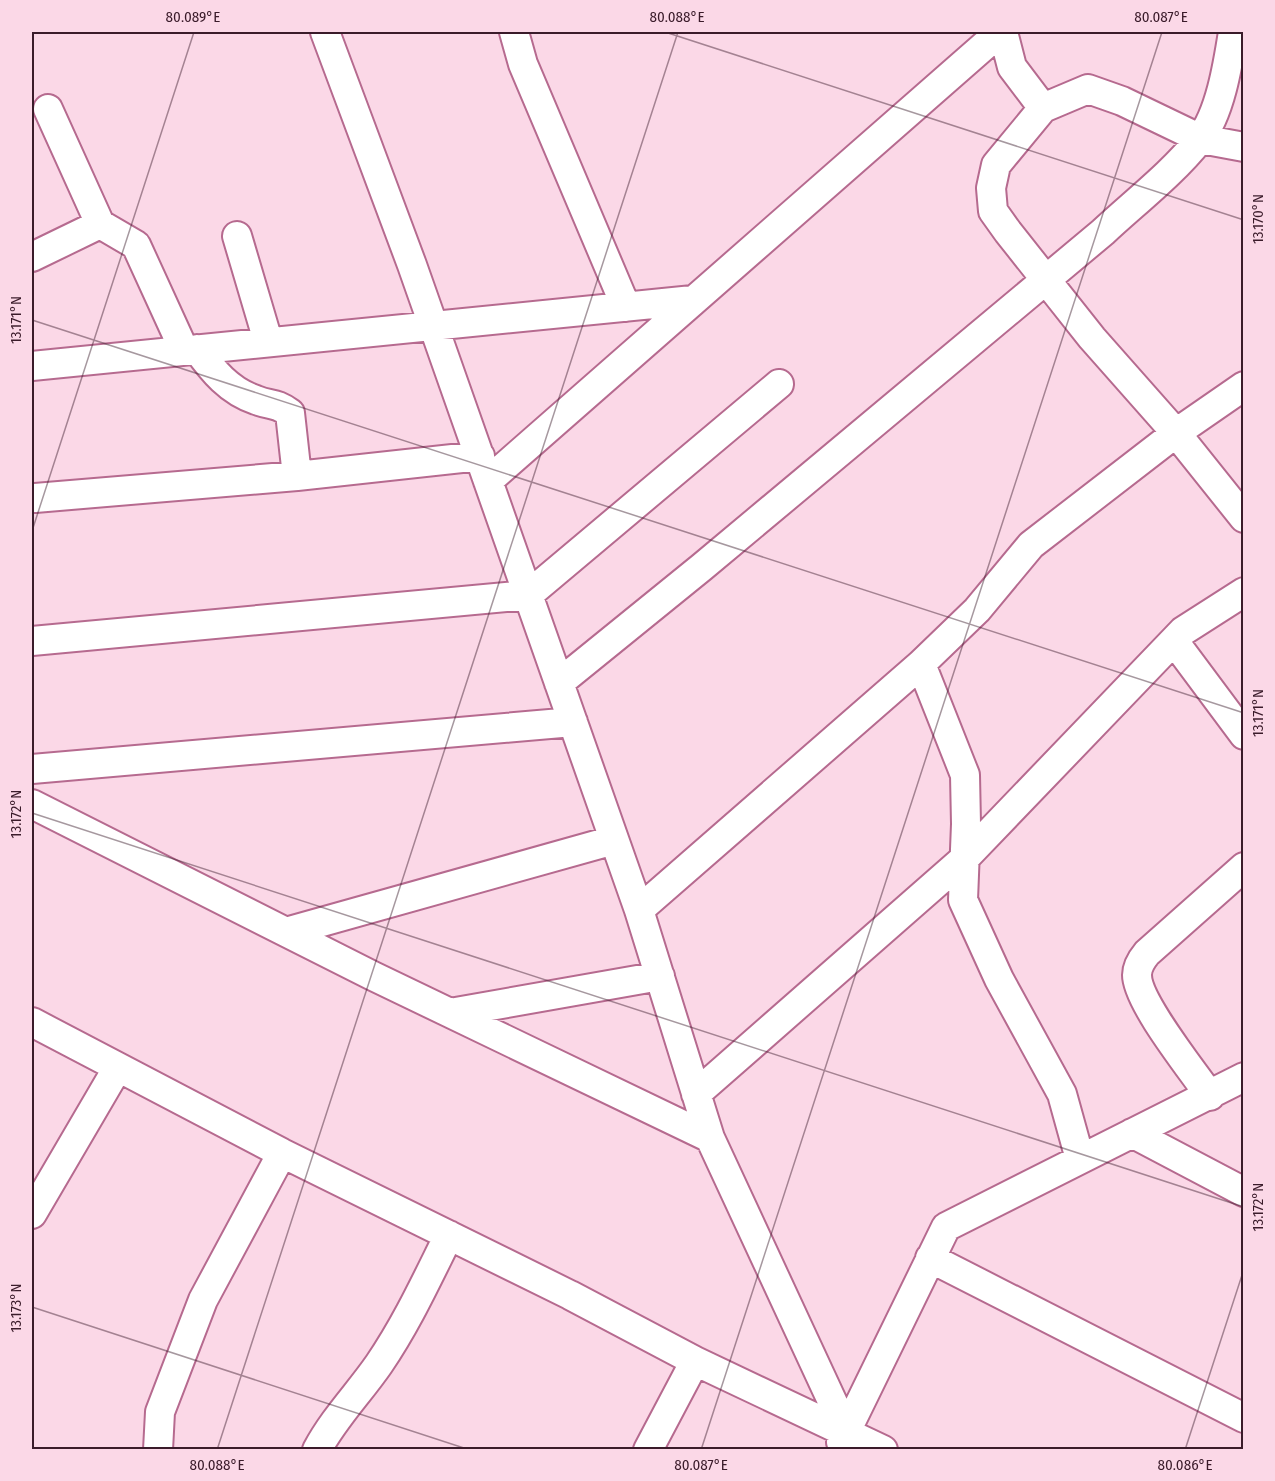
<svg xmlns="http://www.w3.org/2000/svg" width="1275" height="1481" font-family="'Fira Sans Condensed',sans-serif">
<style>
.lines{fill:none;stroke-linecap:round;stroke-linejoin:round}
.street-casing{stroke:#b66a8f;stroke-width:32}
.street{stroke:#fff;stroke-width:28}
.ticks{fill:none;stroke:#3a1b2a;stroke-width:1.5;stroke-opacity:0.45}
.neatline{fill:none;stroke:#3a1b2a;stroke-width:2}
.ticks-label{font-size:15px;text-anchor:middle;fill:#3a1b2a}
</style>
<rect width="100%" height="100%" fill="#fbd8e7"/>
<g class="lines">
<g class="street-casing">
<path id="street" d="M325 32 412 265 639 910 710 1138 846 1431
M514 32 523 64 626 307
M1003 32 1012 67 1043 108 996 165 991 188 993 211 1008 232 1092 338 1176 433 1244 518
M1043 108 1088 89 1122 101 1201 139 1244 147
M48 109 100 224 136 245 184 350
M237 236 268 341
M32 257 100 224
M197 349C213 371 229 391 256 400 271 406 275 402 290 413L297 476
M32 366 693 300
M488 481 1000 32
M35 498 297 476 480 456
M32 641 528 595 779 384
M1174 641 1244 735
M559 683 702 567 1103 232C1134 203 1173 173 1199 140 1220 115 1228 64 1233 32
M32 769 573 722
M32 804 373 976 710 1138
M639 910 921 664
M286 932 614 840
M450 1013 660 976
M32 1022 282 1153 570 1295 695 1361 883 1450
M696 1094 965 858 1183 631 1244 592
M1210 1096C1193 1071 1137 1002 1137 975 1137 967 1142 959 1147 953L1244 867
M1132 1133 1244 1192
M1080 1159 1062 1094 999 979 963 900 966 824 965 775 921 664 977 610 1031 545 1176 433 1244 386
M32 1214 118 1067
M930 1258 1244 1418
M841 1442 946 1227 1244 1077
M158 1450 160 1412 203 1300 282 1153
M317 1450C334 1418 359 1393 379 1364 407 1323 427 1279 449 1235
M648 1450 695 1361"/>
</g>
<use href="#street" class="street"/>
</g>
<path class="ticks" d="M665 32 1244 220M32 320 1244 713M32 531 194 32M32 813 1244 1207M32 1307 470 1450M217 1450 678 32M701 1450 1162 32M1185 1450 1244 1269"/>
<rect width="1275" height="1481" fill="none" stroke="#fbd8e7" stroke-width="66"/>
<rect x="33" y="33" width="1209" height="1415" class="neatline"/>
<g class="ticks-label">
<text x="193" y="22">80.089°E</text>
<text x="677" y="22">80.088°E</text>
<text x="1161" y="22">80.087°E</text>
<text transform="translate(1258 219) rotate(-90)" y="5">13.170°N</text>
<text transform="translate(16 320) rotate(-90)" y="5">13.171°N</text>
<text transform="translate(1258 713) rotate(-90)" y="5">13.171°N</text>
<text transform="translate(16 814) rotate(-90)" y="5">13.172°N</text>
<text transform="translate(1258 1207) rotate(-90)" y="5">13.172°N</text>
<text transform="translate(16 1308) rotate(-90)" y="5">13.173°N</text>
<text x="217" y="1470">80.088°E</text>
<text x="701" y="1470">80.087°E</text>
<text x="1185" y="1470">80.086°E</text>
</g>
</svg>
